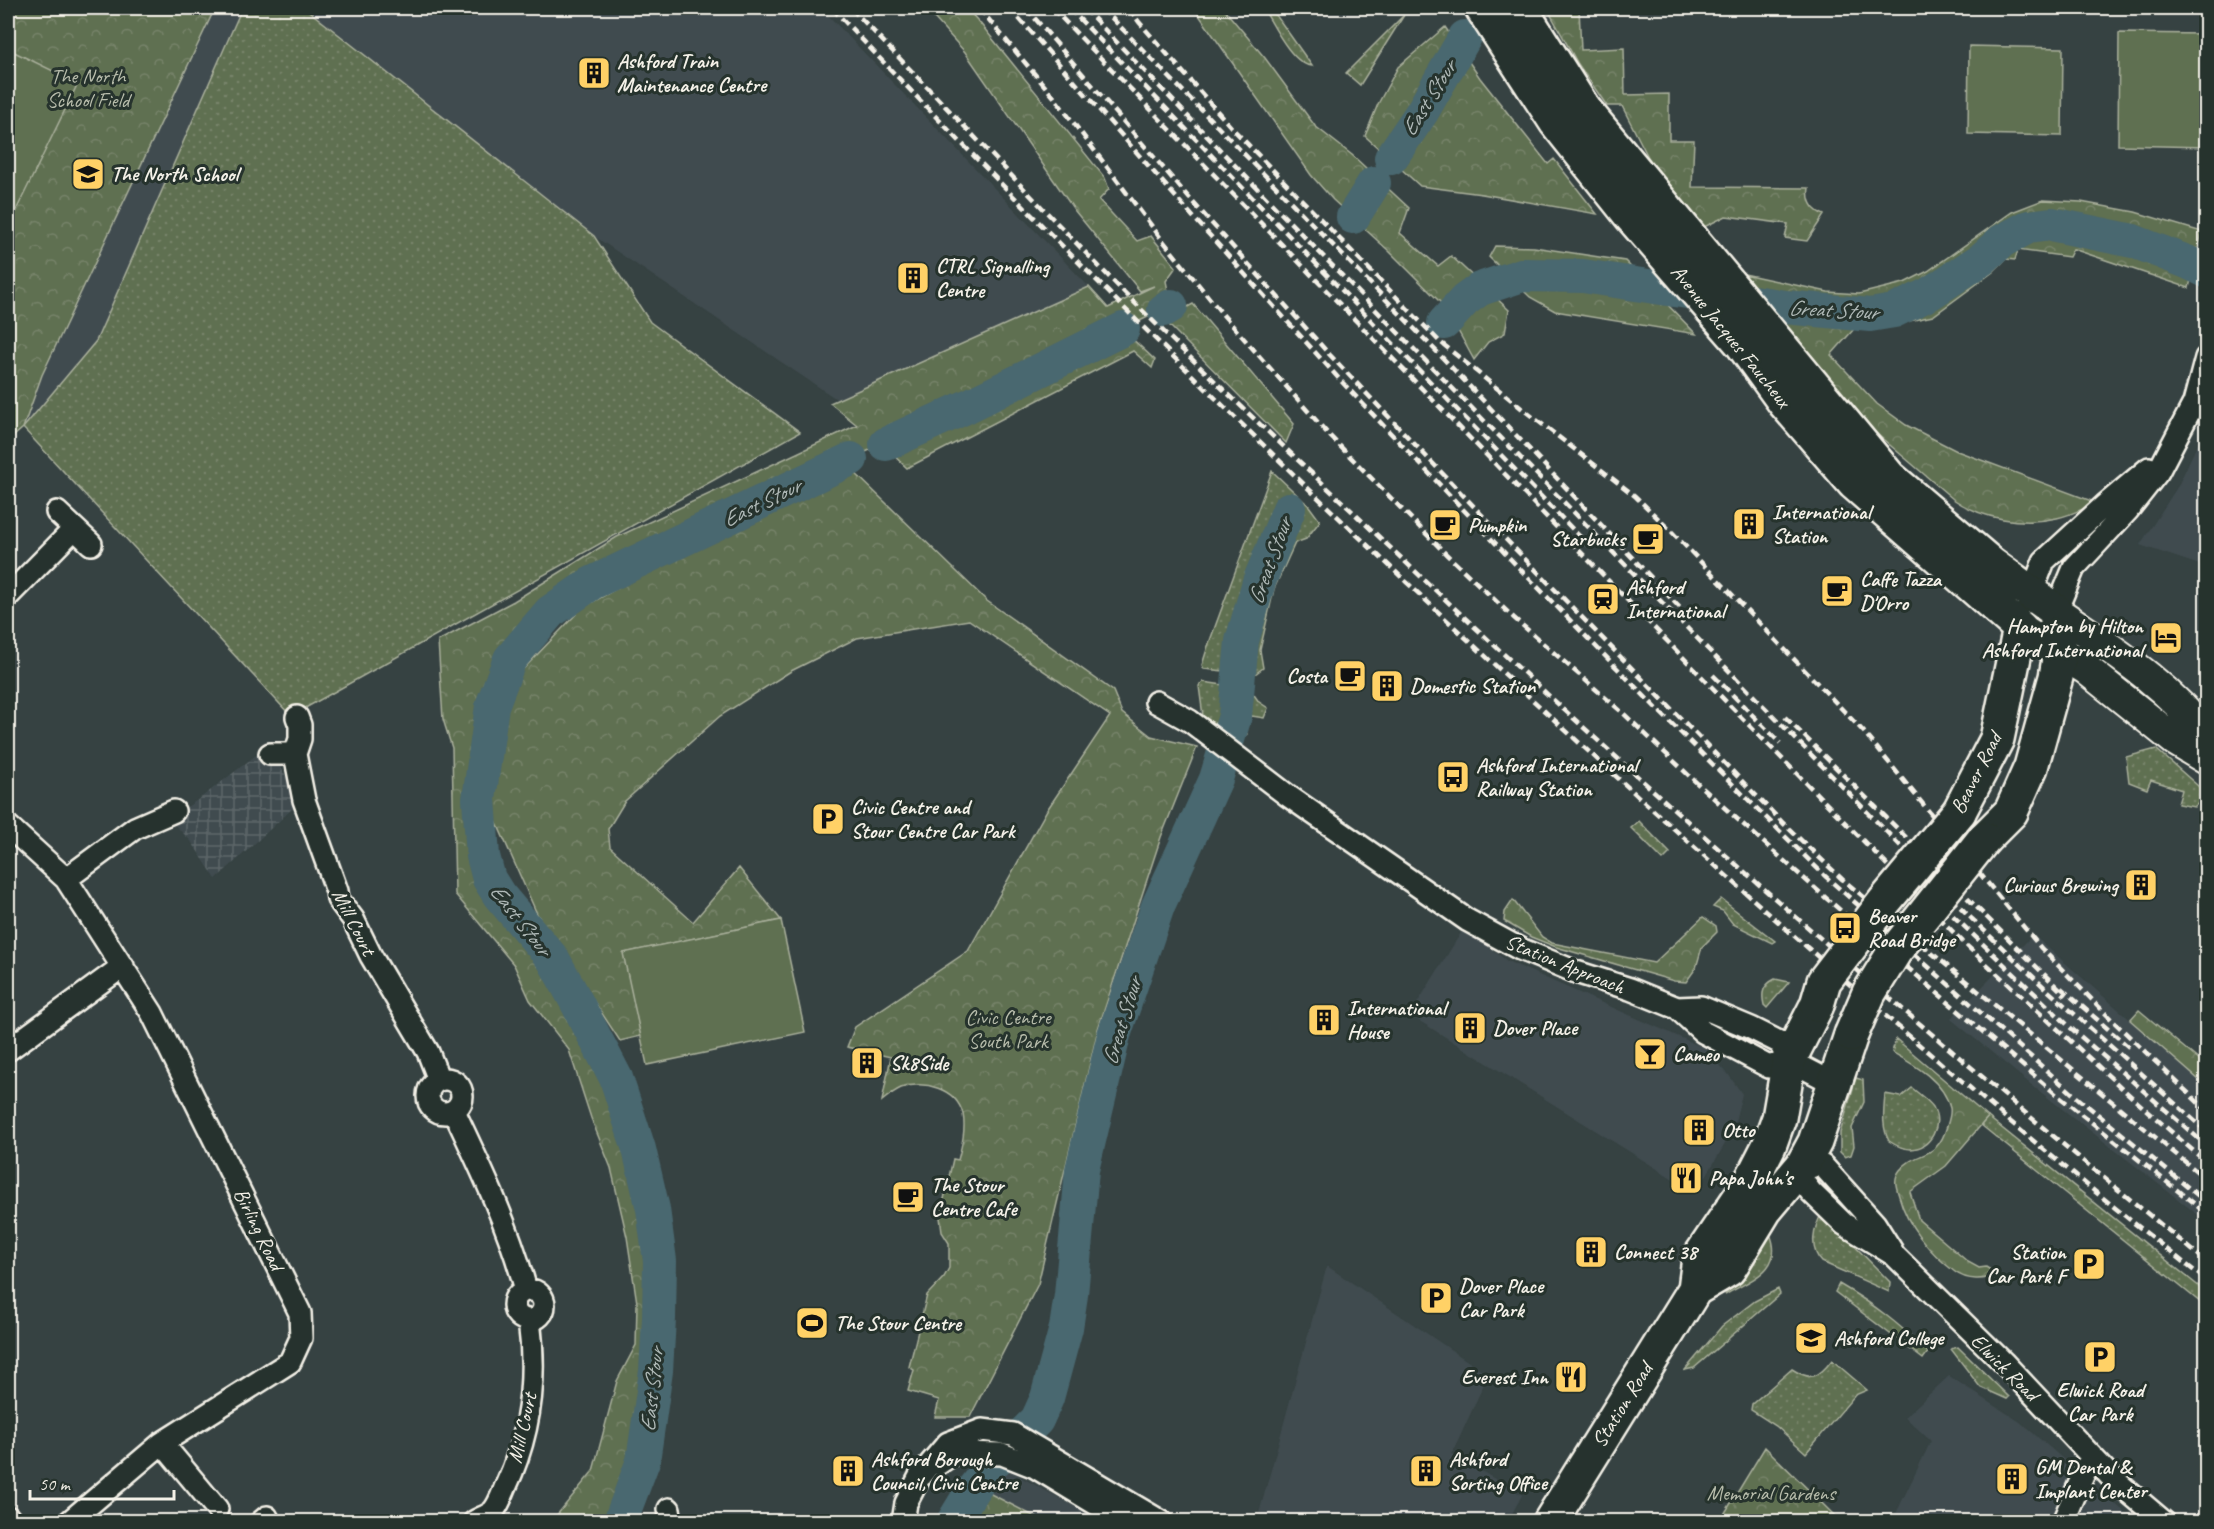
<svg xmlns="http://www.w3.org/2000/svg" width="2214" height="1529" font-family="Caveat,sans-serif">
<style>
.built{fill:#414c50}
.industrial{fill:url(#industrial-grid)}
.grass{fill:url(#grass-dots);stroke:#aab09c;stroke-width:1.5}
.forest{fill:url(#forest-crowns);stroke:#aab09c;stroke-width:1.5}
.garden{fill:#5f6f51;stroke:#aab09c;stroke-width:1.5}
.lines{fill:none;stroke-linecap:round;stroke-linejoin:round}
.river{stroke:#49676f;stroke-width:34}
.street-casing{stroke:#f4f1e8;stroke-width:26}
.secondary-casing{stroke:#f4f1e8;stroke-width:34}
.primary-casing{stroke:#f4f1e8;stroke-width:38}
.street{stroke:#26332d;stroke-width:21}
.secondary{stroke:#26332d;stroke-width:30}
.primary{stroke:#26332d;stroke-width:33}
.rail{stroke:#f4f1e8;stroke-width:4.5;stroke-dasharray:9 4.5;stroke-linecap:butt}
.primary-bridge-casing{stroke:#f4f1e8;stroke-width:38;stroke-linecap:butt}
.primary-bridge{stroke:#26332d;stroke-width:33}
.labels{text-anchor:middle;stroke-width:6;stroke-linejoin:round;paint-order:stroke}
.poi-label{font-size:21px;font-weight:bold;fill:#f4f1e8;stroke:#26332d;text-anchor:start}
.park-label{font-size:21px;fill:#b8bdac;stroke:#26332d}
.street-label{font-size:21px;fill:#f4f1e8;stroke:#26332d}
.water-label{font-size:22px;font-style:italic;fill:#b0bab8;stroke:#26332d}
</style>
<defs>
<pattern id="industrial-grid" width="8" height="8" patternUnits="userSpaceOnUse" patternTransform="scale(1.5)"><rect width="8" height="8" fill="#414c50"/><path d="M0 4h8M4 0v8" fill="none" stroke="#5d6669"/></pattern>
<pattern id="grass-dots" width="8" height="8" patternUnits="userSpaceOnUse" patternTransform="scale(1.5)"><rect width="8" height="8" fill="#5f6f51"/><path d="M2 2h.1M6 6h.1" fill="none" stroke="#77846a" stroke-width="1.8" stroke-linecap="round"/></pattern>
<pattern id="forest-crowns" width="20" height="18" patternUnits="userSpaceOnUse" patternTransform="scale(1.5)"><rect width="20" height="18" fill="#5f6f51"/><path d="M2 6a3 3 0 1 1 6 0M12 15a3 3 0 1 1 6 0" fill="none" stroke="#77846a"/></pattern>
</defs>
<rect width="100%" height="100%" fill="#364242"/>
<filter id="ink" filterUnits="userSpaceOnUse"><feTurbulence type="fractalNoise" baseFrequency=".0167" numOctaves="2"/><feDisplacementMap in="SourceGraphic" scale="12" xChannelSelector="R" yChannelSelector="G"/><feConvolveMatrix kernelMatrix="1 2 1 2 8 2 1 2 1" color-interpolation-filters="sRGB"/></filter>
<g filter="url(#ink)">
<path class="built" d="M8 8H242L96 341 23 428 8 441Z
M306 8H821L1089 287 838 400 594 236Z
M2206 426V567L2140 545 2178 486Z
M1464 928 1507 961 1704 1048 1728 1074 1742 1094 1732 1132 1696 1193 1410 1015Z
M2033 935 2206 1086V1221L2033 1086 1951 1019Z
M1327 1266 1488 1375 1452 1454 1522 1495 1508 1521H1257Z
M1949 1376 2020 1422 2135 1521 1892 1522 1931 1441 1905 1417Z
M995 1463 1101 1521 958 1522Z"/>
<path class="industrial" d="M268 746 290 783 293 808 216 879 191 841 169 819 202 797Z"/>
<path class="grass" d="M242 8H305L594 236 650 322 800 432 291 716 23 428 96 341Z
M1263 8H1271L1312 66C1292 65 1273 24 1263 8Z
M1404 15 1360 85 1346 73Z
M1272 471 1309 506 1320 521 1306 539 1295 543 1274 589 1260 650 1263 668 1255 674 1204 669 1202 665 1208 646Z
M1203 682 1250 689 1259 702 1268 708 1264 718 1252 716 1241 731 1247 734 1241 741 1203 716 1199 686Z
M2156 749 2206 793V796L2194 807 2178 804 2182 790 2151 780 2147 789 2129 782 2126 757Z
M1639 821 1670 853 1663 860 1631 828Z
M1721 899 1775 941 1772 943 1733 924 1723 911 1713 907Z
M1775 979 1789 982 1767 1008 1764 1005C1761 993 1763 985 1775 979Z
M1856 1078 1863 1080 1864 1102 1852 1128 1854 1146 1851 1155 1845 1157 1840 1152V1133Z
M1912 1088C1919 1094 1928 1100 1933 1107 1943 1125 1931 1148 1911 1149 1903 1149 1895 1145 1889 1141 1881 1126 1884 1110 1885 1094L1901 1097Z
M1988 1117 2206 1292V1307L1981 1125Z
M1822 1213 1890 1282 1889 1292 1822 1262C1809 1249 1813 1229 1822 1213Z
M1770 1234C1785 1270 1750 1280 1725 1295Z
M1839 1284C1875 1305 1898 1323 1928 1352L1923 1359 1835 1292Z
M1778 1289 1780 1294 1694 1368 1685 1370 1722 1326 1755 1301Z
M1958 1347 2009 1397 2007 1399 1980 1387 1951 1349Z
M1832 1360 1867 1390 1855 1395 1806 1453 1776 1426 1751 1410 1752 1404 1792 1369C1812 1382 1819 1377 1832 1360Z"/>
<path class="forest" d="M8 8H215L42 375 23 428 8 441Z
M925 8H966L979 22 1105 178 1109 189 1099 200 1137 241 1151 236 1176 267 1166 281 1171 306 851 459 550 612 503 674 479 799 499 895 553 959 597 1042 639 1149 660 1289 645 1452 620 1521H552L593 1471 617 1381 636 1345 637 1303 627 1237 611 1168 591 1118 569 1050 530 1000 514 965 455 894 452 748 443 719 438 641 514 601 617 537 857 425 830 403 1089 287 1108 308 1154 286 1140 291 1075 211 965 52Z
M1194 8H1223L1265 58 1315 126 1352 155 1409 208 1400 233 1438 266 1451 256 1509 310 1505 333 1488 342 1474 360 1445 307 1389 251 1333 200 1311 175Z
M1547 8H1579L1581 50 1624 48 1625 95 1669 94V140H1694L1692 187 1809 188C1807 201 1812 210 1824 215L1807 241 1785 238 1788 224 1726 216 1704 227 1662 179 1648 157 1622 106H1607L1578 64Z
M1445 27 1480 78 1548 164 1554 159 1597 214 1482 194 1420 186 1365 136 1378 104 1398 67Z
M2043 200 2081 202 2135 212 2202 232 2189 288 2073 249 2069 257 2018 250 2015 260 2006 259 1993 272 1933 316 1890 325 1854 329 1831 355 1877 404 1906 425 1957 451 2097 503C2084 508 2071 515 2057 518 2022 526 1982 519 1953 499L1857 417 1744 274 1828 292 1859 294 1904 283 1928 271 2012 212Z
M1495 246 1534 247 1625 261 1696 334 1555 311 1530 297 1489 257Z
M1193 304 1294 424 1286 443 1164 320Z
M1126 333 1155 360 1152 368 1133 351 907 468 888 450Z
M851 469 987 601 1113 691 1122 713 1151 736 1197 747 1161 837 1098 1029 1038 1284 970 1417H935L939 1400 908 1391 914 1370 909 1367 927 1295 944 1277 949 1268V1243L942 1232 940 1217 953 1159 958 1160C962 1145 966 1129 963 1114 956 1088 924 1080 901 1088 894 1091 888 1096 882 1101L891 1057 847 1047 855 1027 968 951 1047 810 1110 716 969 620 857 638 791 671 720 716 625 801 608 829 610 847 693 922 739 868 781 920 624 953 641 1036 620 1041 537 914 492 812 491 753 508 685 582 608 689 548Z
M1513 900 1542 937 1552 943 1654 963 1703 917 1716 926 1717 932 1702 947 1696 968 1686 982 1674 981 1556 947 1531 937 1504 921 1505 912Z
M2139 1010 2206 1066V1086L2130 1020Z
M1896 1039 1988 1117 1946 1166 1910 1192 1919 1220 1968 1262 1979 1268 1986 1267 1997 1274C1985 1281 1967 1281 1955 1272 1930 1253 1907 1226 1899 1196 1896 1186 1893 1179 1900 1170 1917 1149 1937 1162 1947 1126 1949 1120 1951 1113 1950 1108 1944 1081 1913 1064 1892 1052Z
M1765 1447 1840 1521H1720Z
M981 1489 1043 1521H964Z"/>
<path class="garden" d="M2119 33 2206 34V147L2118 145Z
M1969 46 2063 48 2062 136 1968 134Z
M8 49 78 83 8 227Z
M781 920 805 1032 647 1065 623 953Z"/>
<g class="lines">
<path class="river" d="M1391 158 1422 112 1465 37
M1353 217 1374 183
M1164 310 1171 306
M1444 323 1465 300 1480 289 1522 275 1583 276 1785 307 1870 315 1894 311 1929 294 1982 259 2002 241 2028 227 2051 224 2133 241 2187 262 2206 271
M886 444 968 406 1123 329
M620 1522 643 1461 656 1371 659 1319 660 1261 653 1209 639 1149 616 1078 576 1001 553 959 499 895 489 879 483 856 479 799 492 706 510 659 550 612 592 583 851 459
M953 1522 973 1489 993 1463 1037 1420 1047 1398 1066 1328 1071 1295 1082 1170 1114 1035 1158 906 1216 779 1235 716 1242 641 1259 582 1289 509"/>
<g class="street-casing">
<path id="street" d="M57 512 91 544
M8 596 74 529
M2028 602 2044 561 2105 505 2149 468
M2056 611 2074 568 2128 510 2158 472 2194 403 2206 358
M1156 702 1190 721 1287 795 1467 920 1520 949 1576 972 1630 989 1677 1008 1701 1007 1751 1028 1779 1042 1789 1060 1833 1083
M297 717 300 725V739L295 754 304 800 337 891 338 899 353 919 371 956 428 1052 439 1080
M270 754H295
M8 826 66 879 152 1013 300 1313 301 1338 290 1362 162 1443 69 1522
M66 879 135 828 174 811
M1677 1008 1703 1032 1769 1067 1789 1060
M8 1050 123 966
M428 1096a17 17 0 1 1 34 0a17 17 0 1 1-34 0Z
M454 1111C482 1170 509 1227 526 1290
M1802 1166V1180L1811 1192 1844 1224 1894 1255 2003 1362 2112 1478 2164 1522
M1802 1166H1823L1875 1224 1892 1251
M514 1305a15 15 0 1 1 30 0a15 15 0 1 1-30 0Z
M162 1443 217 1509
M938 1464 954 1453 1002 1454 1035 1467 1126 1522
M669 1509 671 1522
M8 1517 11 1522
M261 1522 267 1517
M474 1522C480 1518 490 1515 494 1510 499 1504 502 1495 505 1488 530 1435 537 1378 529 1320
M903 1522 906 1503 920 1476 948 1443 982 1430 1013 1434 1162 1522
M2063 1522 2091 1457"/>
</g>
<g class="secondary-casing">
<path id="secondary" d="M2056 611C2109 648 2168 684 2206 736
M2020 628 2086 669 2176 741 2206 759"/>
</g>
<g class="primary-casing">
<path id="primary" d="M1482 8 1556 122 1630 215 1743 345 1785 403 1854 483 2020 628 1997 739 1959 812
M1520 8 1583 108 1889 477 1991 564 2056 611 2060 653 2056 677 2031 767 2011 812 1984 839
M1695 1289 1699 1258 1751 1181 1769 1146 1779 1118 1789 1060 1817 1005
M1550 1522 1695 1289 1729 1269 1765 1210 1802 1166 1815 1142 1851 1035"/>
</g>
<use href="#street" class="street"/>
<use href="#secondary" class="secondary"/>
<use href="#primary" class="primary"/>
<path class="rail" d="M832 8C1078 268 1333 518 1598 760 1795 939 1996 1116 2206 1280
M851 8C941 101 1030 196 1121 289 1197 366 1277 440 1355 514 1629 776 1912 1024 2206 1261
M979 8 1054 97 1160 237 1224 316 1329 435 1446 554 1514 618 1623 713 1699 785 1826 898 2057 1095 2206 1213
M1010 8 1195 219 1342 382 1519 568 1659 711 1825 876 2079 1099 2200 1197
M1026 8 1190 199 1330 355 1481 514 1783 823 1842 879 2206 1179
M1052 8 1740 716 1968 947 2135 1100 2206 1162
M1069 8 1588 545
M1084 8 1276 208 1972 919 2044 987 2206 1131
M1102 8 1438 353 1681 609
M1129 8 1139 22 1232 128 1439 341 1525 411 1635 496 1672 532 1863 731 2041 948 2112 1020 2206 1110
M1713 675 1780 743
M1785 717 2066 996
M1904 869 2072 1029 2206 1145
M2061 988 2131 1049"/>
<g class="primary-bridge-casing">
<path id="primary-bridge" d="M1817 1005 1824 981 1885 901 1959 812
M1851 1035 1869 993 1895 951 1984 839"/>
</g>
<use href="#primary-bridge" class="primary-bridge"/>
</g>
</g>
<defs>
<g id="building-square" transform="scale(1.725)"><rect x="-9" y="-9" width="18" height="18" rx="4" fill="#ffd166" stroke="#26332d"/><path d="M-4-6H4V6H1V3H-1V6H-4ZM-2.5-4.3h1.7v1.8h-1.7ZM.8-4.3h1.7v1.8H.8ZM-2.5-1h1.7V.8h-1.7ZM.8-1h1.7V.8H.8Z" fill="#111"/></g>
<g id="school-square" transform="scale(1.725)"><rect x="-9" y="-9" width="18" height="18" rx="4" fill="#ffd166" stroke="#26332d"/><path d="M0-5L7-2L0 1L-7-2ZM-4 1L0 2.5L4 1V4Q0 6-4 4Z" fill="#111"/></g>
<g id="cafe-square" transform="scale(1.725)"><rect x="-9" y="-9" width="18" height="18" rx="4" fill="#ffd166" stroke="#26332d"/><path d="M-5.5-4.5H6V0H3Q3 3.5 0 3.5H-2.5Q-5.5 3.5-5.5 0ZM3-3.2v2h1.7v-2ZM-6 4.5H4V6H-6Z" fill="#111"/></g>
<g id="station-square" transform="scale(1.725)"><rect x="-9" y="-9" width="18" height="18" rx="4" fill="#ffd166" stroke="#26332d"/><path d="M-3-6H3Q5-6 5-4V2Q5 4 3 4L4.5 6H3L1.5 4h-3L-3 6H-4.5L-3 4Q-5 4-5 2V-4Q-5-6-3-6ZM-3.5-4v3h7v-3ZM-3.5 1v1.5H-2V1ZM2 1v1.5H3.5V1Z" fill="#111"/></g>
<g id="hotel-square" transform="scale(1.725)"><rect x="-9" y="-9" width="18" height="18" rx="4" fill="#ffd166" stroke="#26332d"/><path d="M-6-4.5h1.5V1H6V5H4.5V3h-9V5H-6ZM-4 0a1.8 1.8 0 1 1 3.6 0ZM.5 0V-2.5h3Q6-2.5 6 0Z" fill="#111"/></g>
<g id="bus-square" transform="scale(1.725)"><rect x="-9" y="-9" width="18" height="18" rx="4" fill="#ffd166" stroke="#26332d"/><path d="M-5-6H5V4H4V6H2V4H-2V6H-4V4H-5ZM-3.5-4V0h7V-4ZM-3.5 1.2v1.5H-2V1.2ZM2 1.2v1.5H3.5V1.2Z" fill="#111"/></g>
<g id="parking-square" transform="scale(1.725)"><rect x="-9" y="-9" width="18" height="18" rx="4" fill="#ffd166" stroke="#26332d"/><path d="M-3.5-5.5H1a3.5 3.5 0 0 1 0 7H-1V5.5H-3.5ZM-1-3.4V-.6H.8a1.4 1.4 0 0 0 0-2.8Z" fill="#111"/></g>
<g id="bar-square" transform="scale(1.725)"><rect x="-9" y="-9" width="18" height="18" rx="4" fill="#ffd166" stroke="#26332d"/><path d="M-6-5H6L.8 .8V4.5H3.5V6h-7V4.5H-.8V.8Z" fill="#111"/></g>
<g id="restaurant-square" transform="scale(1.725)"><rect x="-9" y="-9" width="18" height="18" rx="4" fill="#ffd166" stroke="#26332d"/><path d="M-5-6h1v4h1v-4h1v4h1v-4h1v5L-1.5 .5V6h-2V.5L-5-1ZM5-6V6H3V1.5H1.5Q1.5-4 5-6Z" fill="#111"/></g>
<g id="stadium-square" transform="scale(1.725)"><rect x="-9" y="-9" width="18" height="18" rx="4" fill="#ffd166" stroke="#26332d"/><path d="M0-5a6.5 5 0 1 0 0 10a6.5 5 0 1 0 0-10ZM-3.5-1.8h7v3.6h-7Z" fill="#111"/></g>
<g id="university-square" transform="scale(1.725)"><rect x="-9" y="-9" width="18" height="18" rx="4" fill="#ffd166" stroke="#26332d"/><path d="M0-5L7-2L0 1L-7-2ZM-4 1L0 2.5L4 1V4Q0 6-4 4Z" fill="#111"/></g>
</defs>
<g fill-rule="evenodd">
<use href="#building-square" x="594" y="73"/>
<use href="#school-square" x="88" y="174"/>
<use href="#building-square" x="913" y="278"/>
<use href="#building-square" x="1749" y="524"/>
<use href="#cafe-square" x="1445" y="525"/>
<use href="#cafe-square" x="1648" y="539"/>
<use href="#cafe-square" x="1837" y="591"/>
<use href="#station-square" x="1603" y="599"/>
<use href="#hotel-square" x="2166" y="638"/>
<use href="#cafe-square" x="1350" y="676"/>
<use href="#building-square" x="1387" y="686"/>
<use href="#bus-square" x="1453" y="777"/>
<use href="#parking-square" x="828" y="819"/>
<use href="#building-square" x="2141" y="885"/>
<use href="#bus-square" x="1845" y="928"/>
<use href="#building-square" x="1324" y="1020"/>
<use href="#building-square" x="1470" y="1028"/>
<use href="#bar-square" x="1650" y="1054"/>
<use href="#building-square" x="867" y="1063"/>
<use href="#building-square" x="1699" y="1130"/>
<use href="#restaurant-square" x="1686" y="1178"/>
<use href="#cafe-square" x="908" y="1197"/>
<use href="#building-square" x="1591" y="1252"/>
<use href="#parking-square" x="2089" y="1264"/>
<use href="#parking-square" x="1436" y="1298"/>
<use href="#stadium-square" x="812" y="1323"/>
<use href="#university-square" x="1811" y="1338"/>
<use href="#parking-square" x="2100" y="1357"/>
<use href="#restaurant-square" x="1571" y="1377"/>
<use href="#building-square" x="848" y="1471"/>
<use href="#building-square" x="1426" y="1471"/>
<use href="#building-square" x="2012" y="1479"/>
</g>
<g class="labels">
<g class="poi-label">
<text x="617" y="68">Ashford Train<tspan x="617" dy="24">Maintenance Centre</tspan></text>
<text x="111" y="181">The North School</text>
<text x="936" y="273">CTRL Signalling<tspan x="936" dy="24">Centre</tspan></text>
<text x="1772" y="519">International<tspan x="1772" dy="24">Station</tspan></text>
<text x="1468" y="532">Pumpkin</text>
<text x="1625" y="546" text-anchor="end">Starbucks</text>
<text x="1860" y="586">Caffe Tazza<tspan x="1860" dy="24">D'Orro</tspan></text>
<text x="1626" y="594">Ashford<tspan x="1626" dy="24">International</tspan></text>
<text x="2143" y="633" text-anchor="end">Hampton by Hilton<tspan x="2143" dy="24">Ashford International</tspan></text>
<text x="1327" y="683" text-anchor="end">Costa</text>
<text x="1410" y="693">Domestic Station</text>
<text x="1476" y="772">Ashford International<tspan x="1476" dy="24">Railway Station</tspan></text>
<text x="851" y="814">Civic Centre and<tspan x="851" dy="24">Stour Centre Car Park</tspan></text>
<text x="2118" y="892" text-anchor="end">Curious Brewing</text>
<text x="1868" y="923">Beaver<tspan x="1868" dy="24">Road Bridge</tspan></text>
<text x="1347" y="1015">International<tspan x="1347" dy="24">House</tspan></text>
<text x="1493" y="1035">Dover Place</text>
<text x="1673" y="1061">Cameo</text>
<text x="890" y="1070">Sk8Side</text>
<text x="1722" y="1137">Otto</text>
<text x="1709" y="1185">Papa John's</text>
<text x="931" y="1192">The Stour<tspan x="931" dy="24">Centre Cafe</tspan></text>
<text x="1614" y="1259">Connect 38</text>
<text x="2066" y="1259" text-anchor="end">Station<tspan x="2066" dy="24">Car Park F</tspan></text>
<text x="1459" y="1293">Dover Place<tspan x="1459" dy="24">Car Park</tspan></text>
<text x="835" y="1330">The Stour Centre</text>
<text x="1834" y="1345">Ashford College</text>
<text x="1548" y="1384" text-anchor="end">Everest Inn</text>
<text x="2100" y="1397" text-anchor="middle">Elwick Road<tspan x="2100" dy="24">Car Park</tspan></text>
<text x="871" y="1466">Ashford Borough<tspan x="871" dy="24">Council, Civic Centre</tspan></text>
<text x="1449" y="1466">Ashford<tspan x="1449" dy="24">Sorting Office</tspan></text>
<text x="2035" y="1474">GM Dental &amp;<tspan x="2035" dy="24">Implant Center</tspan></text>
</g>
<g class="park-label">
<text x="88" y="83">The North<tspan x="88" dy="24">School Field</tspan></text>
<text x="1008" y="1024">Civic Centre<tspan x="1008" dy="24">South Park</tspan></text>
<text x="1771" y="1500">Memorial Gardens</text>
</g>
<g class="street-label">
<text transform="translate(1731 336) rotate(51)" y="7">Avenue Jacques Faucheux</text>
<text transform="translate(1976 773) rotate(-63)" y="7">Beaver Road</text>
<text transform="translate(354 922) rotate(63)" y="7">Mill Court</text>
<text transform="translate(1565 964) rotate(22)" y="7">Station Approach</text>
<text transform="translate(259 1229) rotate(64)" y="7">Birling Road</text>
<text transform="translate(2005 1367) rotate(45)" y="7">Elwick Road</text>
<text transform="translate(1622 1405) rotate(-58)" y="7">Station Road</text>
<text transform="translate(522 1428) rotate(-77)" y="7">Mill Court</text>
</g>
<g class="water-label">
<text transform="translate(1428 98) rotate(-58)" y="8">East Stour</text>
<text transform="translate(1833 309) rotate(3)" y="8">Great Stour</text>
<text transform="translate(761 502) rotate(-26)" y="8">East Stour</text>
<text transform="translate(1269 561) rotate(-70)" y="8">Great Stour</text>
<text transform="translate(521 919) rotate(52)" y="8">East Stour</text>
<text transform="translate(1121 1021) rotate(-73)" y="8">Great Stour</text>
<text transform="translate(651 1390) rotate(-84)" y="8">East Stour</text>
</g>
</g>
<rect width="2214" height="1529" fill="none" stroke="#26332d" stroke-width="30"/>
<rect x="15" y="15" width="2184" height="1499" fill="none" stroke="#f4f1e8" stroke-width="2" filter="url(#ink)"/>
<path d="M30 1490v9h144v-9" fill="none" stroke="#f4f1e8" stroke-width="3"/>
<text x="39" y="1490" font-size="18" fill="#f4f1e8" stroke="#26332d" stroke-width="4.5" paint-order="stroke">50 m</text>
</svg>
